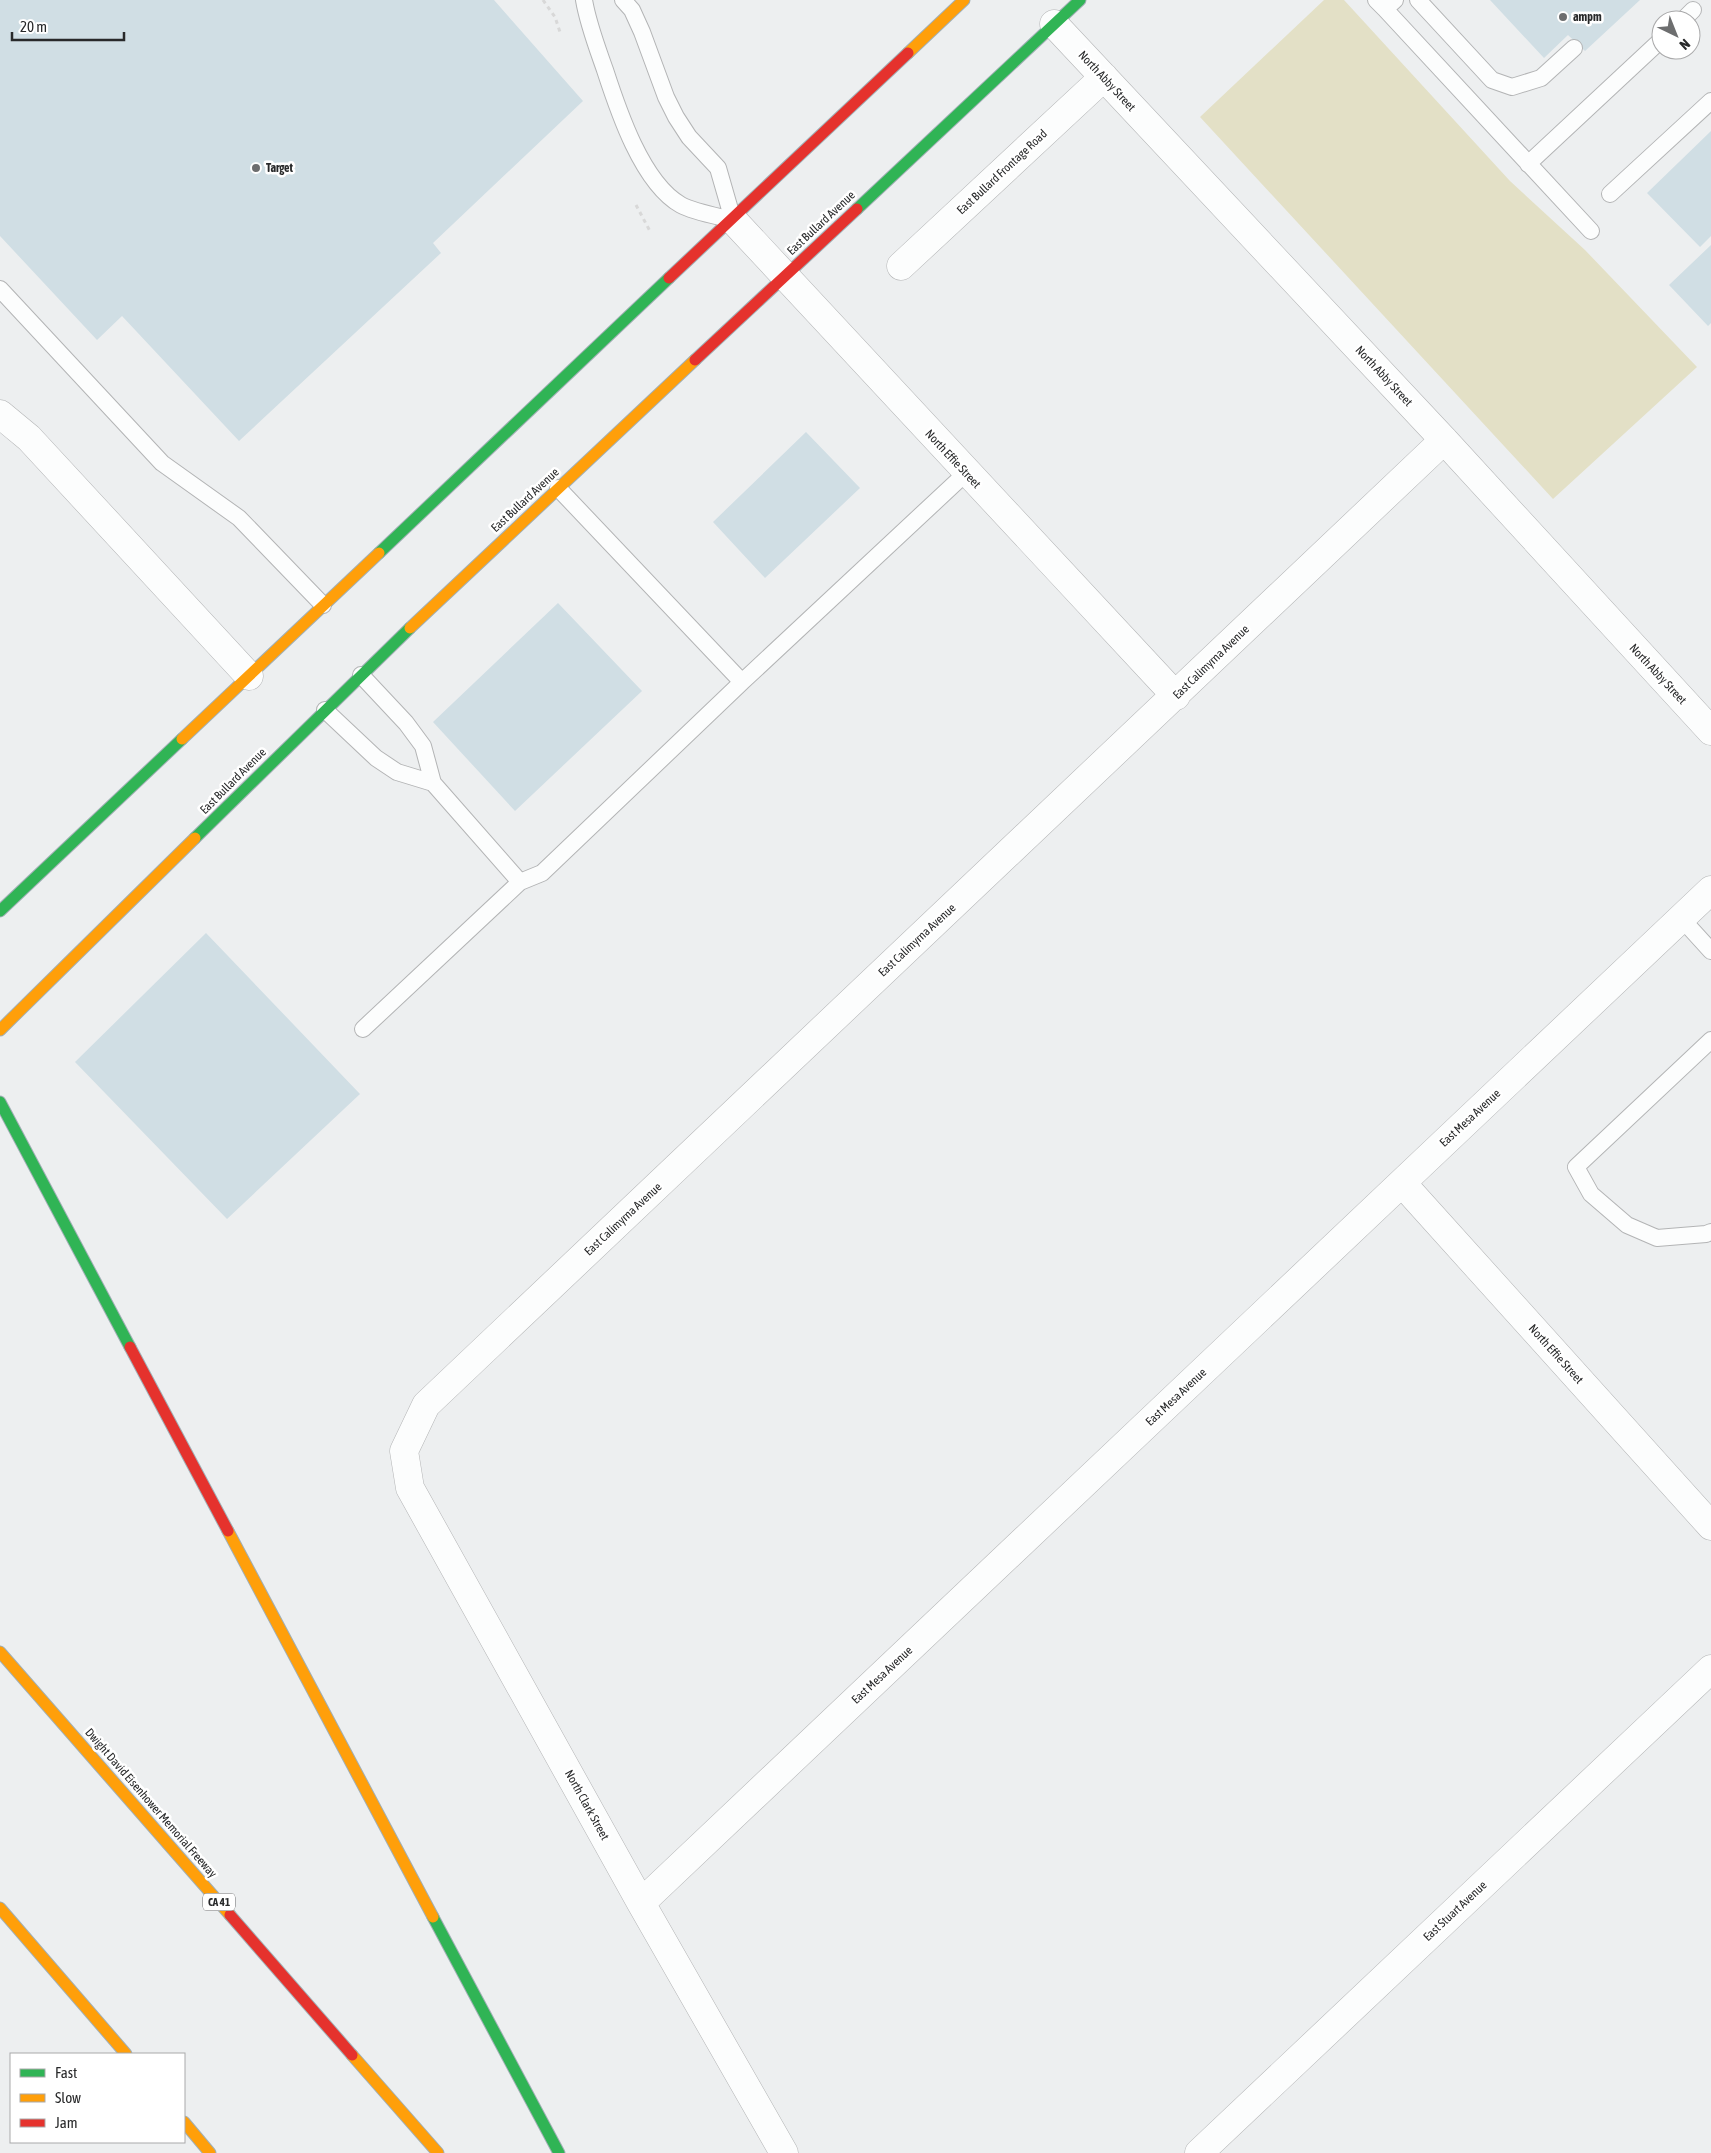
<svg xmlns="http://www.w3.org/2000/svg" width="1711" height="2153" font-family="'Asap Condensed',sans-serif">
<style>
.green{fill:#e3e0c6}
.building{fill:#d0dee4}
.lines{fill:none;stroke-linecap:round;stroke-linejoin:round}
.lane-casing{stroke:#b3b4b5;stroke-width:18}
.street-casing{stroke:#b3b4b5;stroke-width:29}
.fast-casing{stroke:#a1afb5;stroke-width:13}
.slow-casing{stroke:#a1afb5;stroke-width:13}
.jam-casing{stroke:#a1afb5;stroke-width:13}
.path{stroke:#d8d8d8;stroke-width:3;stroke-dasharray:4 4;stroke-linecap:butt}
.lane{stroke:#fcfdfd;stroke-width:16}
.street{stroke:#fcfdfd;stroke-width:28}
.fast{stroke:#30b455;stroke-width:11}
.slow{stroke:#ff9f0a;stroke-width:11}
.jam{stroke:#e5322d;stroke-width:11}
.poi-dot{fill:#6d6e6f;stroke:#fff;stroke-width:2}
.labels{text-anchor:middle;stroke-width:5;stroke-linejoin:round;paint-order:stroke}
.shield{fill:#fff;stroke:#68696a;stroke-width:1}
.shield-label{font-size:11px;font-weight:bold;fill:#28292a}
.poi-label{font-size:12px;font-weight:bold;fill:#28292a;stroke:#fff;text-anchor:start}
.street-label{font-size:12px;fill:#28292a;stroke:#fff}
</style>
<rect width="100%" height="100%" fill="#edeff0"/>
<path class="green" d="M1324 0H1344L1510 181 1585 250 1697 367 1553 499 1200 117Z"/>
<path class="building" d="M0 0H494L583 101 433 243 441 253 239 441 122 316 97 340 0 236Z
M1490 0H1640L1585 51 1568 35 1544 58Z
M1711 131V236L1700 247 1647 193Z
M1711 245V323L1708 326 1669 285Z
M806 432 860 488 765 578 713 522Z
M558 603 642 691 515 811 433 722Z
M206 933 360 1094 227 1219 75 1062Z"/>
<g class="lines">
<g class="lane-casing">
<path id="lane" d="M584 0C588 24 597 47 605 70 618 110 642 183 681 205 694 212 717 216 733 220
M623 0 632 10 642 32 666 97 676 117 689 137 718 168 733 220
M1376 0 1385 9 1395 0
M1418 0 1492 80 1512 87 1541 78 1574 48
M1385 9 1591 231
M1683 20 1693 10
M1528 164 1661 40
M1610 194 1711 101
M0 289 162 463 239 518 323 605
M558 488 742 682 966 473
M361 675 406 723 423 746 433 783 520 882 542 873 742 682
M325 710 376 758 397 772 433 783
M1681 918 1711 951
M363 1029 520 882
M1711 1040 1576 1167 1591 1194 1627 1225 1657 1238 1706 1234 1711 1232"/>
</g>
<g class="street-casing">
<path id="street" d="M1054 24 1444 440 1711 731
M733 220 1176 696
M901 266 1104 77
M0 414 29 438 249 676
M1402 1183 1711 1526
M641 1903 1711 890
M784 2153 641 1903 410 1488 404 1451 426 1405 1444 440
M1199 2153 1711 1669"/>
</g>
<g class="fast-casing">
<path id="fast" d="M857 209 1080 0
M379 553 669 278
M195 838 410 628
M0 911 182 739
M0 1102 130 1347
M433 1917 559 2153"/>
</g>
<g class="slow-casing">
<path id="slow" d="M908 53 964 0
M410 628 695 360
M182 739 379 553
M0 1030 195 838
M228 1531 433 1917
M0 1652 230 1915
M0 1908 126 2054
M352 2055 438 2153
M184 2122 210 2153"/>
</g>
<g class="jam-casing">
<path id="jam" d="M669 278 908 53
M695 360 857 209
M130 1347 228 1531
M230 1915 352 2055"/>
</g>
<path class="path" d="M543 0 555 17 560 32
M636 205 651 233"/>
<use href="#lane" class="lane"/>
<use href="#street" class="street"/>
<use href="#fast" class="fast"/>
<use href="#slow" class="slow"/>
<use href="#jam" class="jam"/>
</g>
<g class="poi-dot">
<circle cx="1563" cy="17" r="5"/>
<circle cx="256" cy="168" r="5"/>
</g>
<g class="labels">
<rect class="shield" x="203" y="1893.5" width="32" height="17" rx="4"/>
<g class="shield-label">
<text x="219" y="1906">CA 41</text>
</g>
<g class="poi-label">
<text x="1573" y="21">ampm</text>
<text x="266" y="172">Target</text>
</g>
<g class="street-label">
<text transform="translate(1107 81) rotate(47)" y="4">North Abby Street</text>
<text transform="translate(1002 172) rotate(-43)" y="4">East Bullard Frontage Road</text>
<text transform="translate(821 223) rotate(-43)" y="4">East Bullard Avenue</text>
<text transform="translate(1384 376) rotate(47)" y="4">North Abby Street</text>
<text transform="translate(953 459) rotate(47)" y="4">North Effie Street</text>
<text transform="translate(525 500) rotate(-43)" y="4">East Bullard Avenue</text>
<text transform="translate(1211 662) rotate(-44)" y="4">East Calimyrna Avenue</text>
<text transform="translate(1658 674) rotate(47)" y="4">North Abby Street</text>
<text transform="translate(233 781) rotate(-45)" y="4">East Bullard Avenue</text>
<text transform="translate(917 940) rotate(-43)" y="4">East Calimyrna Avenue</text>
<text transform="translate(1470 1118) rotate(-43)" y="4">East Mesa Avenue</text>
<text transform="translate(623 1219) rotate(-43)" y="4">East Calimyrna Avenue</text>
<text transform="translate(1556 1354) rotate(48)" y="4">North Effie Street</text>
<text transform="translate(1176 1397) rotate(-43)" y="4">East Mesa Avenue</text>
<text transform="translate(882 1675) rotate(-43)" y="4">East Mesa Avenue</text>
<text transform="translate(151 1803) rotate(49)" y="4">Dwight David Eisenhower Memorial Freeway</text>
<text transform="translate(587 1805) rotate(61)" y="4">North Clark Street</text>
<text transform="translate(1455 1911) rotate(-43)" y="4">East Stuart Avenue</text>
</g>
</g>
<rect x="10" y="2053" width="175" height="90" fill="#ffffff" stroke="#a9a9aa"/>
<rect x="20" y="2069" width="25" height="8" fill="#30b455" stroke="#a9a9aa"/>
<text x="55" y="2078" font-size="15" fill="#28292a">Fast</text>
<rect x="20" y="2094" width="25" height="8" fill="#ff9f0a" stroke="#a9a9aa"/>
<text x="55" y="2103" font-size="15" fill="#28292a">Slow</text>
<rect x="20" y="2119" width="25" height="8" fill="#e5322d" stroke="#a9a9aa"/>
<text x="55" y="2128" font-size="15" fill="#28292a">Jam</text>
<g transform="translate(1676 35) rotate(137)"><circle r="24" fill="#ffffff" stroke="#a9a9aa"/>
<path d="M0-4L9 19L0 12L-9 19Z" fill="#6d6e6f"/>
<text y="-8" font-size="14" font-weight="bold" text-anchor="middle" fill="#28292a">N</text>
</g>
<path d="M12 32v8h112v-8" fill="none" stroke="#28292a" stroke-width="2.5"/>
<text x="20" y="32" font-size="15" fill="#28292a" stroke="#ffffff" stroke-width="4" paint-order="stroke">20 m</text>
</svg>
